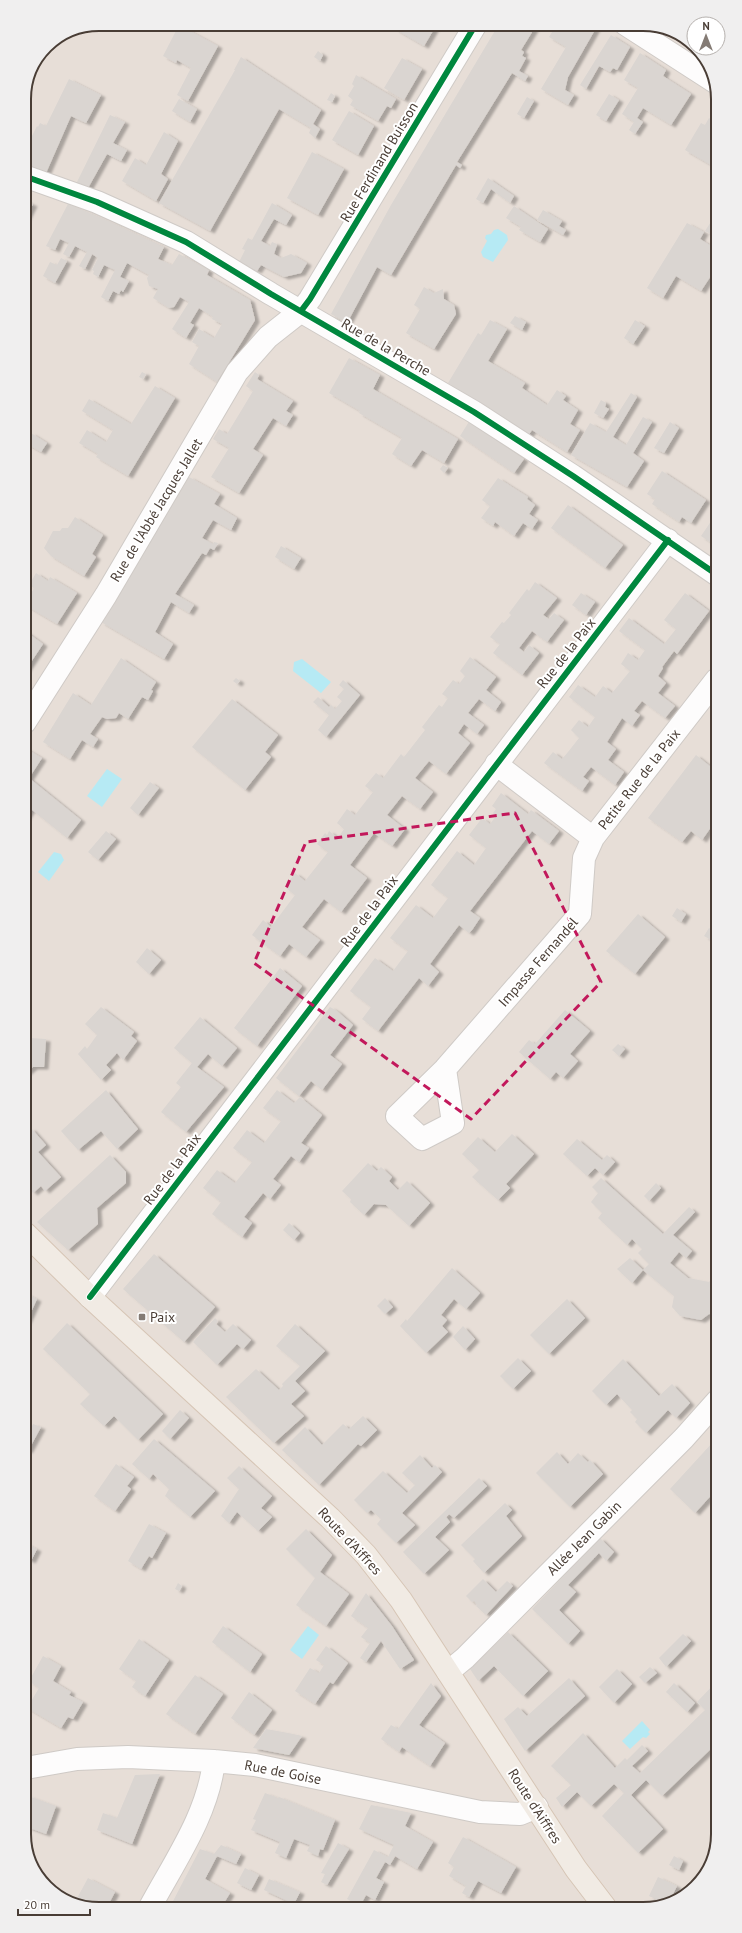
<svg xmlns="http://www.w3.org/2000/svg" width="742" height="1933" font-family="'PT Sans',sans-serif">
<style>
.residential{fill:#e7ded7}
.water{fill:#b6eaf4}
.building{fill:#dad5d1;filter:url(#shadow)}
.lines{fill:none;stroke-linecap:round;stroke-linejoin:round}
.minor-casing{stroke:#cfcac6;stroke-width:24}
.major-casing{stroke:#d6c5b5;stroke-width:24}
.minor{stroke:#fdfcfc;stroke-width:22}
.major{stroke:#f1ebe4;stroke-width:22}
.cycleway-casing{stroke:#fff;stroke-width:8}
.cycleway{stroke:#00873e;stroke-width:6}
.marked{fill:none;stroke:#c2185b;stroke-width:3;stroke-dasharray:8 5;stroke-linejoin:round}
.poi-dot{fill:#847b74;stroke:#fff;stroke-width:1.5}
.labels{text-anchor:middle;stroke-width:4;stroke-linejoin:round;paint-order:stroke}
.street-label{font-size:14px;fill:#493d35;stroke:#fff}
.poi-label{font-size:14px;fill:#493d35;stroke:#fff;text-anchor:start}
.rim{fill:none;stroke:#493d35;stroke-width:2}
</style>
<defs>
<filter id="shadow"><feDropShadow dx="4.5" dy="2.5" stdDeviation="1" flood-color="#0004"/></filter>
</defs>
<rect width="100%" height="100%" fill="#f2eeea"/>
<path class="residential" d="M99 24H648L689 40 715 79 718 1834 703 1879 663 1906 94 1909 53 1893 27 1854 24 94 46 46 71 30Z"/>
<path class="water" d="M498 229 507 235 508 240 493 262 483 257 481 252 487 241 485 238 486 235 491 234 494 230Z
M302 659 331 682 321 693 293 671 294 662Z
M107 769 122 779 102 807 87 796Z
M54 852 61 854 64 860 49 881 38 872Z
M308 1626 319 1635 302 1659 290 1650Z
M642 1721 650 1730 648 1732 650 1734 646 1738 643 1737 630 1749 622 1741Z"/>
<path class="building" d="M397 24H437L424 46 395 29Z
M499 24H537L521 50 524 52 522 56 526 58 519 71 528 76 525 81 512 73 457 162 462 165 460 168 456 165 391 275 377 267 347 323 331 314 391 205Z
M557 24H590L596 28 568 77 565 90 574 95 568 105 541 89 566 47 549 37Z
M179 25 218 46 188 101 177 95 191 68 177 60 176 63 163 56Z
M611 35 630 47 617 70 613 68 610 72 599 66 586 89 580 85Z
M318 51 323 55 320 61 314 57Z
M640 53 666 70 663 76 691 94 671 125 643 108 637 118 643 122 635 134 629 130 634 122 622 114 638 88 624 80Z
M241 57 321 110 313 124 320 129 315 138 309 133 311 128 279 109 210 231 159 203 235 70H234Z
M402 58 422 69 404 100 384 88Z
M356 75 396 99 391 108 387 106 378 121 350 105 353 100 348 96 354 86 352 84Z
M69 79 101 95 86 123 71 116 46 173 24 164V136L31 138 37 126 38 127 40 123 46 126Z
M331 93 335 96 332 102 327 100Z
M609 94 619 100 606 121 596 115Z
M527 97 534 101 524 118 517 114Z
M179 99 197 109 190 122 172 111Z
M349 111 374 126 358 155 332 140Z
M110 115 125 122 113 143 127 150 121 161 107 154 88 188 76 184Z
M709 118 715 122 716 168 685 150 701 123 705 125Z
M164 132 178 141 161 174 168 179 156 201 122 181 135 158 146 165Z
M312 152 344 169 318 215 287 198Z
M488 178 514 196 510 203 491 189 483 203 476 199Z
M24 200 33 204 24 222Z
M272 203 292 215 286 225 274 219 261 241 270 246 272 242 277 244 274 254 281 258 291 254 307 263 301 273 284 277 261 265 257 271 239 262 245 250 242 249 248 238 252 240Z
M68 204 104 219 164 247 158 259 172 265 179 254 209 270 207 275 250 300 255 320 217 382 189 364 199 346 192 342 199 329 214 338 222 324 212 319 213 317 199 308 190 323 194 325 186 338 172 329 189 302 180 297 174 307 169 308 153 298 158 289 149 286 147 278 149 275 127 263 120 277 129 281 123 292 121 290 119 294 113 291 108 301 101 297 115 270 104 265 98 277 93 274 94 271 92 270 98 258 92 254 85 269 79 266 87 252 75 246 69 257 63 254 69 243 60 239 55 250 46 246Z
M514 206 548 229 540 242 519 230 521 227 506 218Z
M543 210 562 221 559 226 566 230 563 235 537 220Z
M716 214V237L705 231Z
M687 223 704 232 700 239 716 249V268L701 291 676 276 663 298 647 288Z
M61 258 67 261 55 283 43 276 50 262 57 265Z
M424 287 434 293 443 289 444 299 454 305 456 314 434 349 406 333 420 309 414 305Z
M515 316 526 322 522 330 510 323Z
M490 320 507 329 488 361 525 383 522 388 547 405 557 390 566 396 563 400 578 410 570 424 580 430 567 452 532 430 528 436 448 383 478 333 481 335Z
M635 320 645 326 633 344 624 338Z
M349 358 380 375 373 389 458 439 444 463 422 450 411 466 392 454 402 438 359 413 360 411 329 393Z
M142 372 146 374 143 379 139 377Z
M255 372 259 375 257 379 293 401 286 411 293 415 286 426 273 418 253 449 263 455 239 493 211 477 229 448 213 439 219 429 227 434 241 411 253 391 246 386Z
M155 386 175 398 128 476 96 457 98 454 79 443 87 430 106 442 113 430 82 411 89 399 131 424Z
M631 393 637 397 613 437 626 445 643 417 652 422 633 453 644 461 627 487 571 455 590 423 606 432Z
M601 400 606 403 605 407 609 409 603 418 594 413Z
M470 420 491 434 490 436 524 459 514 473 460 436Z
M670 422 679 428 664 453 654 448Z
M31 433 47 443 41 452 25 443Z
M443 465 448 468 444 473 440 469Z
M662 471 706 500 691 523 682 517 679 522 652 504 655 499 647 494Z
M189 477 220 494 214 504 237 518 231 530 213 520 202 538 213 544 214 542 218 543 214 550 210 548 206 555 202 553 175 594 194 605 189 613 171 602 155 632 173 644 164 659 101 622Z
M498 478 528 497 527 499 535 505 529 514 538 520 532 529 523 523 514 536 495 522 493 526 481 518 490 506 482 500Z
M568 505 623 545 605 568 551 528Z
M716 514V543L713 544 701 536Z
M75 517 103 535 92 554 96 557 84 576 51 556 44 548 53 531H60L62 528H68Z
M281 546 301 558 294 569 275 557Z
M36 573 48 581 50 577 77 593 57 624 25 605 34 588 29 585Z
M535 582 557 598 543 615 549 619 554 613 564 620 547 642 532 631 519 648 524 652 529 645 539 653 522 675 493 653 500 644 490 637 502 622 504 623 511 615 509 613 527 589 529 591Z
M581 593 595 602 586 615 572 605Z
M685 593 709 611 677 654 674 651 662 667 663 668 658 676 666 683 658 693 675 706 665 718 642 701 634 711 640 715 632 726 622 718 607 742 616 749 608 760 624 772 615 785 591 767 583 777 589 781 582 791 544 763 553 752 562 759 568 752 579 738 571 730 579 720 588 727 595 717 569 697 578 685 595 697 603 686 612 693 630 671 621 664 628 653 638 660 645 650 619 631 629 618 664 644 676 629 664 620Z
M25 631 43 644 25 671Z
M470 657 496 677 486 690 501 702 495 711 479 699 468 713 484 725 477 734 464 724 458 733 470 743 446 774 429 761 415 778 433 792 420 809 402 796 387 815 405 829 392 846 374 833 350 865 367 878 341 912 324 899 302 927 320 940 306 957 289 944 280 956 252 935 263 920 271 927 295 895 286 888 288 885 287 884 295 873 305 881 328 852 317 844 325 833 327 835 329 831 338 838 344 829 337 823 347 809 355 815 373 792 365 786 376 773 383 778 401 754 404 757 425 730 422 727 439 705 442 707 448 698 442 694 453 680 459 684 465 676 460 671Z
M121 658 156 682 151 690 153 691 148 700 142 697 128 719 119 713 116 718 107 719 102 717 90 734 98 739 93 747 82 740 70 759 43 742 73 693 91 705Z
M236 678 240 681 237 684 233 681Z
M343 680 360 695 326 737 318 730 329 715 313 702 318 697 329 707 331 705 335 709 342 701 337 697 344 689 339 685Z
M232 699 278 735 265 752 271 757 245 790 192 747Z
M25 748 42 758 29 778 81 820 67 838 31 809 25 819Z
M696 755 716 771V797L711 804 716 808V820L702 840 691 831 682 842 648 818Z
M150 782 159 788 138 815 130 808Z
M501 793 528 814 531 810 559 831 549 844 532 831 470 911 480 918 472 930 469 933 459 925 430 964 439 972 428 986 419 978 378 1031 362 1019 371 1007 350 991 375 958 393 971 408 951 390 938 416 905 433 918 448 898 431 885 457 851 474 865 486 848 469 835 482 818 490 824 496 816 493 813 496 809 492 806Z
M106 831 116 839 98 860 88 852Z
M677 908 686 914 681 922 672 916Z
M638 914 665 937 635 974 606 951Z
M709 928 717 933 713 941 704 936Z
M147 948 161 960 149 974 136 962Z
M280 968 302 986 257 1046 234 1028Z
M101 1007 134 1032 131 1036 137 1041 123 1060 117 1053 106 1065 111 1070 101 1080 78 1054 85 1046 87 1049 97 1035 85 1024Z
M330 1007 337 1011 353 1025 330 1055 342 1064 322 1090 311 1081 299 1096 276 1078Z
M565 1010 590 1031 570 1054 578 1061 563 1078 556 1072 550 1079 519 1052 529 1040 535 1044Z
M200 1017 237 1048 222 1066 208 1054 197 1067 224 1087 186 1132 161 1112 181 1087 176 1083 192 1063 174 1048Z
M29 1038 46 1039 44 1067H33L26 1073 25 1047 29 1048Z
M618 1044 625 1049 619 1056 612 1050Z
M106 1090 138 1129 117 1149 101 1131 78 1150 61 1131Z
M277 1090 294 1103 300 1097 322 1115 301 1143 309 1148 299 1162 291 1156 273 1179 281 1185 270 1199 263 1193 244 1217 252 1223 242 1237 212 1214 221 1202 203 1188 217 1170 235 1183 252 1162 233 1148 247 1130 264 1143 281 1121 263 1108Z
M31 1128 46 1145 38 1152 61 1177 45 1191 41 1186 33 1193 26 1185V1133Z
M512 1134 534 1154 506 1184 510 1188 498 1200 472 1177 479 1170 462 1154 478 1137 495 1152Z
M577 1139 602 1160 607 1155 615 1162 603 1175 595 1168 587 1176 563 1154Z
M110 1155 126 1172V1183L97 1208 98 1224 68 1250 37 1222Z
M368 1163 377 1171 381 1167 392 1177 389 1181 398 1190 407 1181 430 1203 409 1226 386 1205 374 1204 364 1215 350 1202 351 1199 342 1191Z
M601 1178 663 1234 689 1207 695 1212 673 1235 692 1251 686 1258 679 1252 670 1263 688 1278 709 1282 717 1272V1315L709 1314 701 1320 680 1316 672 1307 674 1296 643 1270 649 1264 638 1253 642 1249 632 1239 627 1245 598 1218 602 1213 591 1202 598 1193 592 1187Z
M656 1183 661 1188 649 1201 644 1196Z
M289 1223 300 1233 294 1240 283 1230Z
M154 1254 215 1307 184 1342 123 1289Z
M630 1258 643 1270 632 1283 617 1269Z
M452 1268 480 1293 466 1309 454 1299 441 1315 447 1320 442 1326 448 1332 426 1353 400 1326 406 1319 407 1321Z
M26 1294 37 1299 26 1323Z
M385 1298 393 1307 385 1314 377 1306Z
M567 1299 585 1318 549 1354 530 1335Z
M215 1318 218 1321 216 1324 225 1332 233 1324 251 1340 243 1349 237 1344 217 1365 193 1342Z
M67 1323 163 1414 138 1440 114 1416 104 1426 80 1404 90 1394 43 1349Z
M295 1324 325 1351 295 1381 305 1391 291 1404 304 1416 274 1443 226 1397 256 1369 279 1390 283 1386 282 1384 300 1366 276 1346Z
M463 1326 475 1339 465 1350 453 1337Z
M518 1358 531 1371 513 1389 500 1376Z
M623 1359 659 1396 672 1384 690 1403 676 1418 668 1410 646 1433 635 1422 637 1419 630 1412 632 1410 617 1394 606 1405 592 1391Z
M180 1410 189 1418 170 1439 162 1431Z
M363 1416 377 1430 361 1446 358 1444 319 1485 282 1450 305 1427 322 1445 343 1424 349 1429Z
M33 1424 41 1427 28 1451 26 1450V1438Z
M154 1439 215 1491 190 1517 165 1496 169 1489 153 1474 149 1479 132 1464Z
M713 1442 717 1446V1489L695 1513 670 1489Z
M557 1452 568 1464 578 1453 588 1462 590 1460 603 1474 570 1507 536 1473Z
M420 1455 432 1468 435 1465 442 1472 402 1513 415 1525 396 1543 377 1524 381 1519 371 1510 367 1513 354 1500 383 1471 407 1493 415 1485 402 1473Z
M116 1464 134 1477 127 1486 131 1489 115 1511 94 1496Z
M239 1466 272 1496 261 1508 272 1517 258 1531 237 1512 229 1523 221 1516 239 1489 227 1478Z
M479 1478 487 1486 454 1518 449 1514 446 1517 450 1522 435 1537 449 1550 424 1574 403 1552Z
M505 1503 512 1510 506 1516 522 1536 484 1573 473 1561 475 1559 461 1545Z
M149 1524 166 1533 152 1558 149 1556 141 1569 128 1561Z
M306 1529 332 1555 320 1572 349 1594 326 1626 296 1605 315 1578 286 1549Z
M600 1538 614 1552 606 1561 599 1553 568 1585 576 1592 559 1610 580 1631 568 1644 532 1609Z
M26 1544 37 1549 31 1561 26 1558Z
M483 1579 496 1592 507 1581 513 1586 486 1615 476 1606 477 1605 474 1601 472 1602 466 1596Z
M178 1583 182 1586 179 1591 175 1589Z
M366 1593 392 1626 414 1660 400 1669 381 1641 366 1662 360 1658 370 1643 361 1637 368 1628 351 1616Z
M223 1626 262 1654 250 1672 212 1642Z
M508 1632 548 1671 523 1696 494 1666 478 1681 470 1669Z
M683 1634 691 1641 666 1667 659 1658Z
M139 1639 169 1660 145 1696 132 1687 136 1681 119 1669Z
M326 1646 348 1663 333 1684 330 1682 315 1704 295 1691 310 1668 319 1673 324 1665 316 1660Z
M43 1656 61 1666 53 1681 71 1692 69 1695 83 1702 73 1719 68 1717 61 1728 27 1708 39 1688 29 1681Z
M650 1667 657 1673 645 1683 639 1677Z
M617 1669 632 1684 614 1703 599 1687Z
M195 1675 223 1694 195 1734 166 1714Z
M569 1678 585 1696 525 1751 504 1719 518 1707 527 1716Z
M718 1680V1742L662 1796 646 1780 631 1795 663 1829 638 1853 602 1816 624 1793 614 1784 591 1806 577 1792 562 1807 556 1798 571 1785 551 1766 583 1733 615 1768 625 1758 627 1760 642 1745 648 1751 632 1766 640 1773 705 1710 697 1702Z
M431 1683 441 1696 419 1725 445 1743 430 1766 402 1747 399 1752 381 1739 391 1725 398 1729Z
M674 1683 695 1703 687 1712 666 1692Z
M249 1692 272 1710 254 1735 231 1718Z
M266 1729 288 1733 302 1736 289 1755 253 1748Z
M160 1774 132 1844 97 1830 103 1813 117 1818 135 1775Z
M265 1793 278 1798 279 1797 335 1820 323 1850 320 1849 318 1856 307 1851 310 1845 294 1839 286 1858 275 1853 280 1842 251 1830 256 1820 253 1819Z
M28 1796 56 1806 46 1834 27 1827Z
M371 1805 411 1813 405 1826 433 1842 417 1869 395 1856 390 1865 385 1862 376 1878 384 1882 375 1900 366 1895 360 1906 347 1899 374 1850 388 1857 394 1845 359 1829Z
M463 1837 516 1867 501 1893 478 1881 469 1897 462 1893 466 1886 449 1876 454 1867 448 1863Z
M338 1843 349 1849 327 1885 321 1882 325 1874 321 1873Z
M221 1845 241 1854 236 1864 217 1856 205 1879 230 1893 221 1908H214L201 1901 197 1908H179L171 1905 200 1849 214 1854Z
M674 1856 683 1861 679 1870 669 1865Z
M245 1868 259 1875 251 1890 237 1883Z
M658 1877 677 1886 672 1896 675 1898 663 1906H657L660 1901 649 1896Z
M88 1878 115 1892 106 1909H94L75 1902Z
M269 1879 300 1892 294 1904 264 1890Z
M245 1903 256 1908H243Z
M532 1903 539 1907H530Z"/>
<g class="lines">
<g class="minor-casing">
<path id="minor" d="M625 24 715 82
M24 176 97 202 186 242 271 294 474 412 573 476 716 574
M25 722 106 595 237 372 268 337 301 311 310 299 476 24
M496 764 593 838 716 680
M445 1069 453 1123 422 1139 397 1116 445 1069 580 914 584 858 593 838
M90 1297 668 540
M448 1672 465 1658 684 1438 717 1401
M26 1768 77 1759 128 1757 214 1761 255 1765 480 1812 520 1814 537 1807
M149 1909C174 1862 208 1815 214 1761"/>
</g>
<g class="major-casing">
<path id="major" d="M26 1234 90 1297 330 1518 366 1555 401 1600 576 1869 605 1907"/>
</g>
<use href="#minor" class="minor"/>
<use href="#major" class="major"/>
<g class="cycleway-casing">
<path id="cycleway" d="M24 176 97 202 186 242 271 294 474 412 573 476 716 574
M301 311 310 299 476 24
M90 1297 668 540"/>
</g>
<use href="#cycleway" class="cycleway"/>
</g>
<path class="marked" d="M515 813 601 982 471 1119 254 963 306 842Z"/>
<rect class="poi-dot" x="138" y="1313" width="8" height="8" rx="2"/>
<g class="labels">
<g class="street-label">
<text transform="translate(379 162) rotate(-59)" y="5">Rue Ferdinand Buisson</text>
<text transform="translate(386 347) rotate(30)" y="5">Rue de la Perche</text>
<text transform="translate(156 510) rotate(-59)" y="5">Rue de l'Abbé Jacques Jallet</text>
<text transform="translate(566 653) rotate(-52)" y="5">Rue de la Paix</text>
<text transform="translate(639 779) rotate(-52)" y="5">Petite Rue de la Paix</text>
<text transform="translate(369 911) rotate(-53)" y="5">Rue de la Paix</text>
<text transform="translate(538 962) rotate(-49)" y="5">Impasse Fernandel</text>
<text transform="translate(172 1169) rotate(-53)" y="5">Rue de la Paix</text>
<text transform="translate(584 1538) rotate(-45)" y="5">Allée Jean Gabin</text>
<text transform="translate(350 1541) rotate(47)" y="5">Route d'Aiffres</text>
<text transform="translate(283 1772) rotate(11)" y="5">Rue de Goise</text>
<text transform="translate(535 1806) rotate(57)" y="5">Route d'Aiffres</text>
</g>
<g class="poi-label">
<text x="150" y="1322">Paix</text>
</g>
</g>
<path d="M0 0H742V1933H0ZM99 31H643A68 68 0 0 1 711 99V1834A68 68 0 0 1 643 1902H99A68 68 0 0 1 31 1834V99A68 68 0 0 1 99 31Z" fill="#f0efef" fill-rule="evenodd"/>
<path class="rim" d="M99 31H643A68 68 0 0 1 711 99V1834A68 68 0 0 1 643 1902H99A68 68 0 0 1 31 1834V99A68 68 0 0 1 99 31Z"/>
<g transform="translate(706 36)"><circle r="19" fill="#ffffff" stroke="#b6b1ae"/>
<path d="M0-3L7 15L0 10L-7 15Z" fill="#847b74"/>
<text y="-6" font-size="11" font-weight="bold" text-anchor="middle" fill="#493d35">N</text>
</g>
<path d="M18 1909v6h72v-6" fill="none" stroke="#493d35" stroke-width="2"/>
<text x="24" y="1909" font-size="12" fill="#493d35" stroke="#ffffff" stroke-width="3" paint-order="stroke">20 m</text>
</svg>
